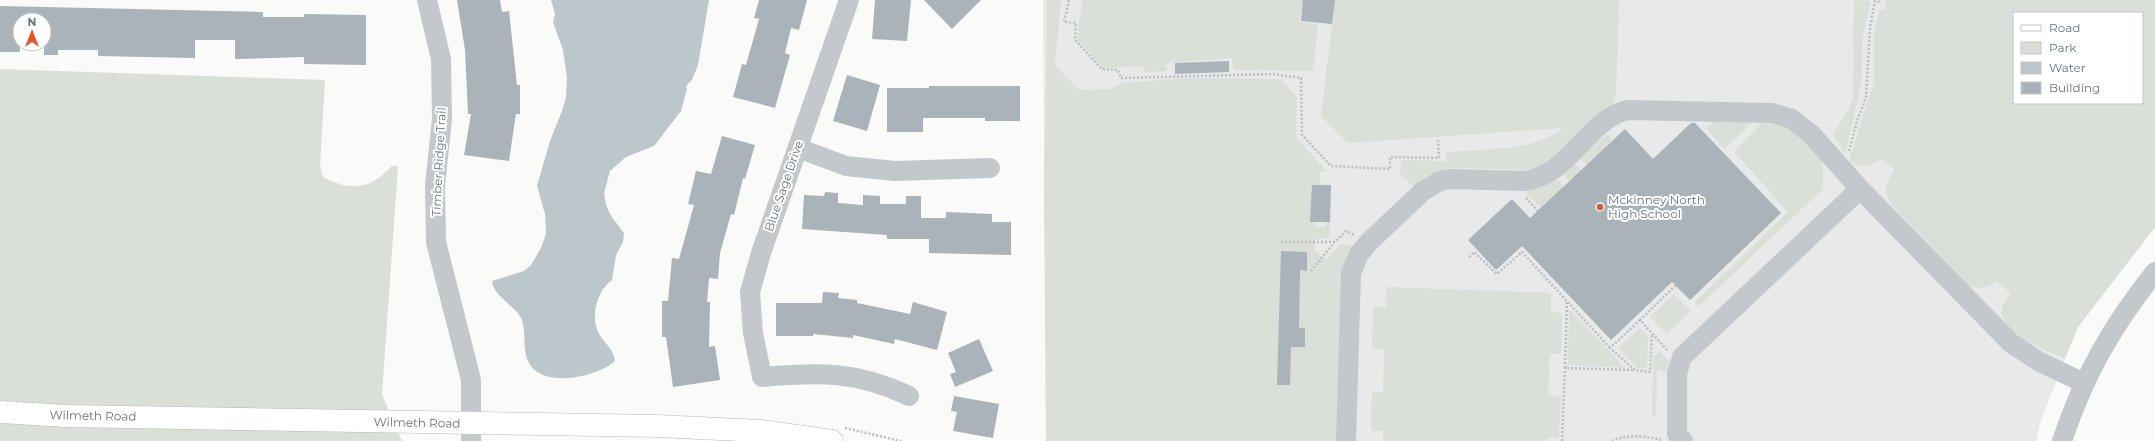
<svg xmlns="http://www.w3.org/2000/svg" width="2155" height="441" font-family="Montserrat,sans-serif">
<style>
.built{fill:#e8e9e9;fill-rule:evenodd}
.green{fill:#dadfd7;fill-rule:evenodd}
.water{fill:#bbc7cb}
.building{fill:#aab3b9}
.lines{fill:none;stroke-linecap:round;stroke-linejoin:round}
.major-casing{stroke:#b5babe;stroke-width:23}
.path{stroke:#bbbfc2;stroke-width:2.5;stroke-dasharray:2 2;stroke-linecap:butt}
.minor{stroke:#c3c8cc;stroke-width:20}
.major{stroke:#fff;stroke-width:22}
.poi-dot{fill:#e4572e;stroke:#fff;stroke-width:1.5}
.labels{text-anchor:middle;stroke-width:4;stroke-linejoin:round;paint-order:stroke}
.street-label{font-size:12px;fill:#657683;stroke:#fff}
.poi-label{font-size:12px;fill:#657683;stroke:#fff;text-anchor:start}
</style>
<rect width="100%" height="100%" fill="#fafaf8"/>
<path class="built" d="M1043 0H2155V227L2078 327 2041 420 2036 441H1046ZM2014 13H2142V103H2014Z"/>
<path class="green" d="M1047 0H1061L1055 65 1079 90 1111 89 1121 83 1189 78 1281 79 1297 97 1296 137 1327 172 1320 171V185H1312L1311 222H1315V227H1326V222H1330V237L1315 240V251L1326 260 1340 244 1355 246 1339 441H1046L1044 186Z
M1078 0H1303L1300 22 1318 24 1313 71 1233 70 1232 58 1166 63 1167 71 1144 72 1143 66 1104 68 1077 40 1082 1Z
M1335 0H1619L1616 96 1613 104 1548 164 1532 170 1453 168 1431 175 1414 187 1400 174 1401 160 1446 161V152C1482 149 1535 152 1563 128L1348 143 1321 116Z
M1854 0 1871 1 1863 35 1861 85 1845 154 1833 135 1849 108 1853 96Z
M1886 0H2155V227L2078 327 2065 358C2046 351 2001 335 2002 309 2002 303 2008 298 2011 293L1996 281C1987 288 1981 288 1970 287L1890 203C1883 186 1885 184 1895 170L1882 159C1869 166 1861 170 1849 160L1874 82V35L1879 10 1885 9ZM2014 13H2142V103H2014Z
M0 69 325 80 320 166 323 177C352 192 370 189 392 166H398L382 395 402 441H0Z
M1714 121 1753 122 1724 149 1707 129Z
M1762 123C1794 124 1801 137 1823 159V189L1698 307 1695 302 1788 212 1734 152Z
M1607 134 1612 141 1587 165 1580 158Z
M1575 164 1581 170 1569 181 1563 175Z
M1557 180 1564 186 1541 208 1527 194 1528 187 1538 188Z
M1387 287 1551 293V312L1562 313 1561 354H1550L1548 396 1561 397 1559 438H1547L1546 441H1383V431H1371L1372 392H1383L1384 349 1372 348 1373 307H1386Z
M1674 294 1691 311 1667 334 1650 317Z
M1569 309 1625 368 1568 365Z
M1640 328 1648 336 1647 368H1638L1620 350 1619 347Z
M1659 351 1670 362V371H1657L1656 418 1652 415 1653 358Z"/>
<path class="water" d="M551 0H709L698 65 692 80 686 86 687 89 681 111 654 146 626 157 610 171 604 193 606 205 611 216 624 233 623 242 616 255 612 280C596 291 589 320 601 337 607 345 614 351 615 361 598 377 540 390 528 361 522 347 527 328 520 316 513 305 493 295 492 281L524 271 531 265 541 248 546 234 545 214 537 186 550 141 562 111 566 97 567 78 563 50 553 22 555 14Z"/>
<path class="building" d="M457 0H500L502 12 509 11 517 85H520V114H516L509 161 464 155 471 114H468L465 50Z
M759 0H807L799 30 791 28 785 53 790 55 775 108 733 97 742 64 746 65 759 19 754 18Z
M875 0H911L907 41 872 39Z
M924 0H981L952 29Z
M1303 0H1335L1332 24 1301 21Z
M0 6 263 12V17H304V14L366 15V65L304 64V57L235 59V40H195V58L98 56V50H58V55H44V20H20V52H0Z
M1229 61V72L1175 74V63Z
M847 75 880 85 867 131 833 121Z
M929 86H1020V121H985V118H923V132H887V88H929Z
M1691 123H1695L1781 213 1690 300 1672 282 1611 340 1522 246 1496 270 1468 240 1512 199 1530 218 1625 129 1653 159Z
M722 136 755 145 745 179 743 178 734 215 731 214 720 253 718 279 709 278 707 302H710L709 347 715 346 720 380 673 387 666 337H662V301H668L672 258 679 259 694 205 688 204 696 171 711 174Z
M1312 185H1331L1330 222H1310Z
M825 192 838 193V203L863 205V195L880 196V204H906V196H921V218H946V212L992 214V222H1011V255L929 253V239H887V235L802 229 804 195 824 196Z
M1281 251 1307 252V271L1300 270 1299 328H1305V347H1291L1290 385H1277Z
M823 292 839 293 838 298 857 300V303L910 314 913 302 947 312 937 350 895 339 894 344 853 335V338L813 334V336H776V303H822Z
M979 339 993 371 955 387 950 374 956 372 948 353Z
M954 396 999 404 993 438 953 431 957 412 951 411Z"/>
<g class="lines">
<g class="major-casing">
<path id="major" d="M0 412 67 416 658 426 761 431 832 441"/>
</g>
<path class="path" d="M1069 0 1064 22 1076 23 1075 40 1102 69 1118 70 1121 78 1273 74 1301 78 1302 135 1331 166 1390 169V157L1439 158 1438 140
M1849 151 1857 121 1866 98 1870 28 1875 1 1882 2
M1526 198 1538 211
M1281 242H1335L1346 231 1354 235
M1469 257 1474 252 1497 274 1522 252 1610 348
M1311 271 1334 243
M1567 302 1565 368 1635 370
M1640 320 1610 348 1635 370 1650 372 1652 335
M1667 350 1640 320 1676 285
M845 428 901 441
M1562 441 1565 368
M1612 441C1625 434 1648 436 1662 440"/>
<path class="minor" d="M427 0 441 59 442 119 435 186 436 242 471 380V441
M849 0 761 253 750 292 753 333 762 377C819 372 857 371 909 396
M798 148 846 166 895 171 990 168
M1346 441 1351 273 1359 254 1369 242 1423 191 1440 181 1450 179 1524 181C1570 176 1588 118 1628 110L1772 113 1792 119 1812 135 1860 189 2011 343 2038 361 2084 383
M1683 441 1677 434V374L1682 357 1860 189
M2062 441C2084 375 2112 326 2155 272"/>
<use href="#major" class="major"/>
</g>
<circle class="poi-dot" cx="1600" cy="207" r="4"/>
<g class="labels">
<g class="street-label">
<text transform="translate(439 162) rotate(-87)" y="4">Timber Ridge Trail</text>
<text transform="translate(784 186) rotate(-71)" y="4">Blue Sage Drive</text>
<text transform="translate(93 416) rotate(1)" y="4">Wilmeth Road</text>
<text transform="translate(417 423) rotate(1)" y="4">Wilmeth Road</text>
</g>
<g class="poi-label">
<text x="1608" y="204">Mckinney North<tspan x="1608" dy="14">High School</tspan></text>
</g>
</g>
<rect x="2013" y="12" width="130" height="92" fill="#ffffff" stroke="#c1c8cd"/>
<rect x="2021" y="25" width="20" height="6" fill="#ffffff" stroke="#c1c8cd"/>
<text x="2049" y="32" font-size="12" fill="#657683">Road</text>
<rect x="2021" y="42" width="20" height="12" fill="#dadfd7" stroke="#c1c8cd"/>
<text x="2049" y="52" font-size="12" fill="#657683">Park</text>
<rect x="2021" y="62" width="20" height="12" fill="#bbc7cb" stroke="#c1c8cd"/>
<text x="2049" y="72" font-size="12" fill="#657683">Water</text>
<rect x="2021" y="82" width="20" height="12" fill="#aab3b9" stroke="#c1c8cd"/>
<text x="2049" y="92" font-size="12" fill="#657683">Building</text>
<g transform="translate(32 32)"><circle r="19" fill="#ffffff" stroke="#c1c8cd"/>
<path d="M0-3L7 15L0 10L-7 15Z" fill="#e4572e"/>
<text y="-6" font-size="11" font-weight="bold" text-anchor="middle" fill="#657683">N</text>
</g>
</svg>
